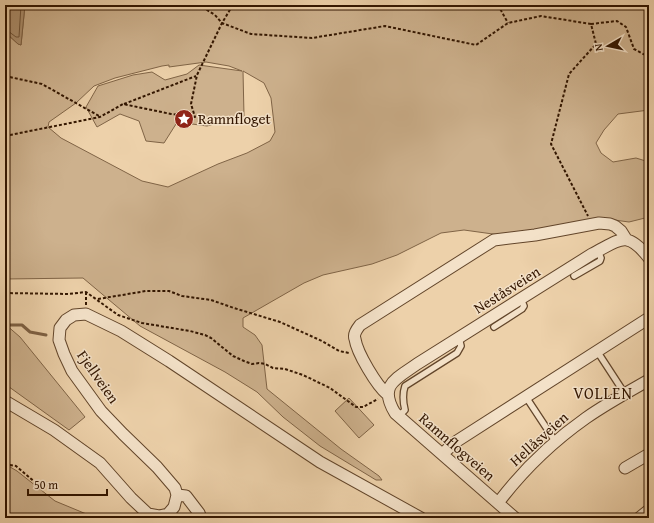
<svg xmlns="http://www.w3.org/2000/svg" width="654" height="523" font-family="'Gentium Book Plus',serif">
<style>
.green{fill:#cdb18d;stroke:#806446;fill-rule:evenodd}
.water{fill:#ae9170;stroke:#7d6043}
.lines{fill:none;stroke-linecap:round;stroke-linejoin:round}
.shore{stroke:#705438;stroke-width:1}
.stream{stroke:#7d6043;stroke-width:3}
.service-casing{stroke:#62452a;stroke-width:8}
.minor-casing{stroke:#62452a;stroke-width:13}
.path{stroke:#331600;stroke-width:2;stroke-dasharray:3 2;stroke-linecap:butt}
.service{stroke:#f3e1c8;stroke-width:5.5}
.minor{stroke:#f3e1c8;stroke-width:11}
.labels{text-anchor:middle;stroke-width:3;stroke-linejoin:round;paint-order:stroke}
.poi-label{font-size:15px;fill:#331600;stroke:#f3e1c8;text-anchor:start}
.street-label{font-size:15px;fill:#331600;stroke:#f3e1c8}
.neighbourhood-label{font-size:16px;letter-spacing:1px;fill:#331600;stroke:#f3e1c8}
</style>
<rect width="100%" height="100%" fill="#edd1aa"/>
<filter id="stains"><feTurbulence type="fractalNoise" baseFrequency=".005" numOctaves="4"/><feColorMatrix values="0 0 0 0 .2 0 0 0 0 .09 0 0 0 0 .02 0 0 0 .5 -.17"/></filter>
<radialGradient id="worn" r=".72"><stop offset=".6" stop-color="#630" stop-opacity="0"/><stop offset="1" stop-color="#630" stop-opacity=".3"/></radialGradient>
<path class="green" d="M25 5H646L649 26V110L618 114 604 130 596 143 601 153 613 162 636 158 649 162V217L629 222 607 219 500 235 464 230 441 233 397 255 372 264 323 275 304 283 243 318V327L255 335 262 345 267 389 341 449 379 476 382 480H376L320 446 283 417 257 392 225 372 140 326 83 278 5 279V32L18 44 21 45ZM206 62 229 66 242 71 199 65 187 74 165 80 152 72 133 75 98 86 86 107 97 127 120 114 139 121 146 141 164 143 176 124H192L207 126 244 116 243 71 264 83 271 98 275 132 270 141 247 153 218 164 168 187 142 181 61 138 48 127 49 122 76 103 94 86 115 78 162 66 169 65V67Z
M5 324 20 337 85 417 69 430 5 384Z
M349 398 374 425 359 438 335 411Z
M5 464 17 471 55 501 96 518H5Z"/>
<path class="water" d="M5 5H25L21 45 18 44 5 32Z"/>
<g class="lines">
<path class="shore" d="M5 30 8 31 16 37H19L21 5"/>
<path class="stream" d="M5 325H22L30 332 46 335"/>
<g class="service-casing">
<path id="service" d="M574 276 600 261 601 258 598 251
M494 327 522 309 524 306 521 299
M597 351 625 394
M526 397 555 441
M399 416 405 410C403 402 402 395 405 386L457 353 461 346 459 338"/>
</g>
<g class="minor-casing">
<path id="minor" d="M387 394C377 386 357 353 355 339 353 334 357 329 360 325L494 240 535 235 599 223 610 224 615 226 621 231 626 239
M5 401 54 430 100 463 131 498 148 514 159 516 168 514 174 507 177 495 175 488 157 467 123 434 101 411 72 371 64 354 59 340 60 328 66 320 74 315 86 314 121 331 169 361 320 462 421 518
M442 454 457 441 649 318
M625 468 649 454
M177 495 186 496 199 513 201 518
M498 503C523 470 552 442 586 418 606 404 628 392 649 380
M515 518 395 413C378 385 396 379 417 364L592 254C620 240 626 229 649 258
M639 518 649 510"/>
</g>
<path class="path" d="M230 5 231 8 222 23 251 34 312 38 385 26 476 45 508 23 541 16 591 24 596 44 569 74 551 144 588 216
M498 5 508 23
M591 24 617 21 626 27 634 49 649 57
M5 76 42 84 99 116
M124 104 196 76
M5 136 100 117 123 104 171 114 195 117 191 104 197 75 222 23 215 15 199 5
M5 293 68 294 86 292 118 315 142 323 190 331 205 335 211 338 233 356 244 361 252 364 259 363 265 364 273 368 285 369 303 375 330 388 356 407H363L378 399
M98 299 146 291H169L182 296 211 300 234 308 280 322 322 341 339 351 349 353
M86 305V292
M5 464 16 466 36 483"/>
<use href="#service" class="service"/>
<use href="#minor" class="minor"/>
</g>
<defs>
<g id="sight-disc" transform="scale(1)"><circle r="9.5" fill="#8f2418" stroke="#f3e1c8"/><path d="M0-6L1.8-2.2L6-1.7L2.9 1.2L3.7 5.4L0 3.3L-3.7 5.4L-2.9 1.2L-6-1.7L-1.8-2.2Z" fill="#fff"/></g>
</defs>
<g fill-rule="evenodd">
<use href="#sight-disc" x="184" y="119"/>
</g>
<g class="labels">
<g class="poi-label">
<text x="198" y="124">Ramnfloget</text>
</g>
<g class="street-label">
<text transform="translate(507 290) rotate(-32)" y="5">Neståsveien</text>
<text transform="translate(98 377) rotate(55)" y="5">Fjellveien</text>
<text transform="translate(539 439) rotate(-42)" y="5">Hellåsveien</text>
<text transform="translate(457 447) rotate(41)" y="5">Ramnflogveien</text>
</g>
<g class="neighbourhood-label">
<text x="603" y="399">VOLLEN</text>
</g>
</g>
<rect width="654" height="523" fill="none" stroke="#edd1aa" stroke-width="20"/>
<rect x="6" y="6" width="642" height="511" fill="none" stroke="#331600" stroke-width="2"/>
<rect x="10" y="10" width="634" height="503" fill="none" stroke="#331600"/>
<g transform="translate(608 46) rotate(261)" stroke="#f3e1c8" stroke-width="3" paint-order="stroke">
<path d="M0-3L7 15L0 10L-7 15Z" fill="#331600"/>
<text y="-6" font-size="11" font-weight="bold" text-anchor="middle" fill="#331600">N</text>
</g>
<path d="M28 489v6h79v-6" fill="none" stroke="#331600" stroke-width="2"/>
<text x="34" y="489" font-size="12" fill="#331600" stroke="#f3e1c8" stroke-width="3" paint-order="stroke">50 m</text>
<rect width="100%" height="100%" filter="url(#stains)"/>
<rect width="100%" height="100%" fill="url(#worn)"/>
</svg>
